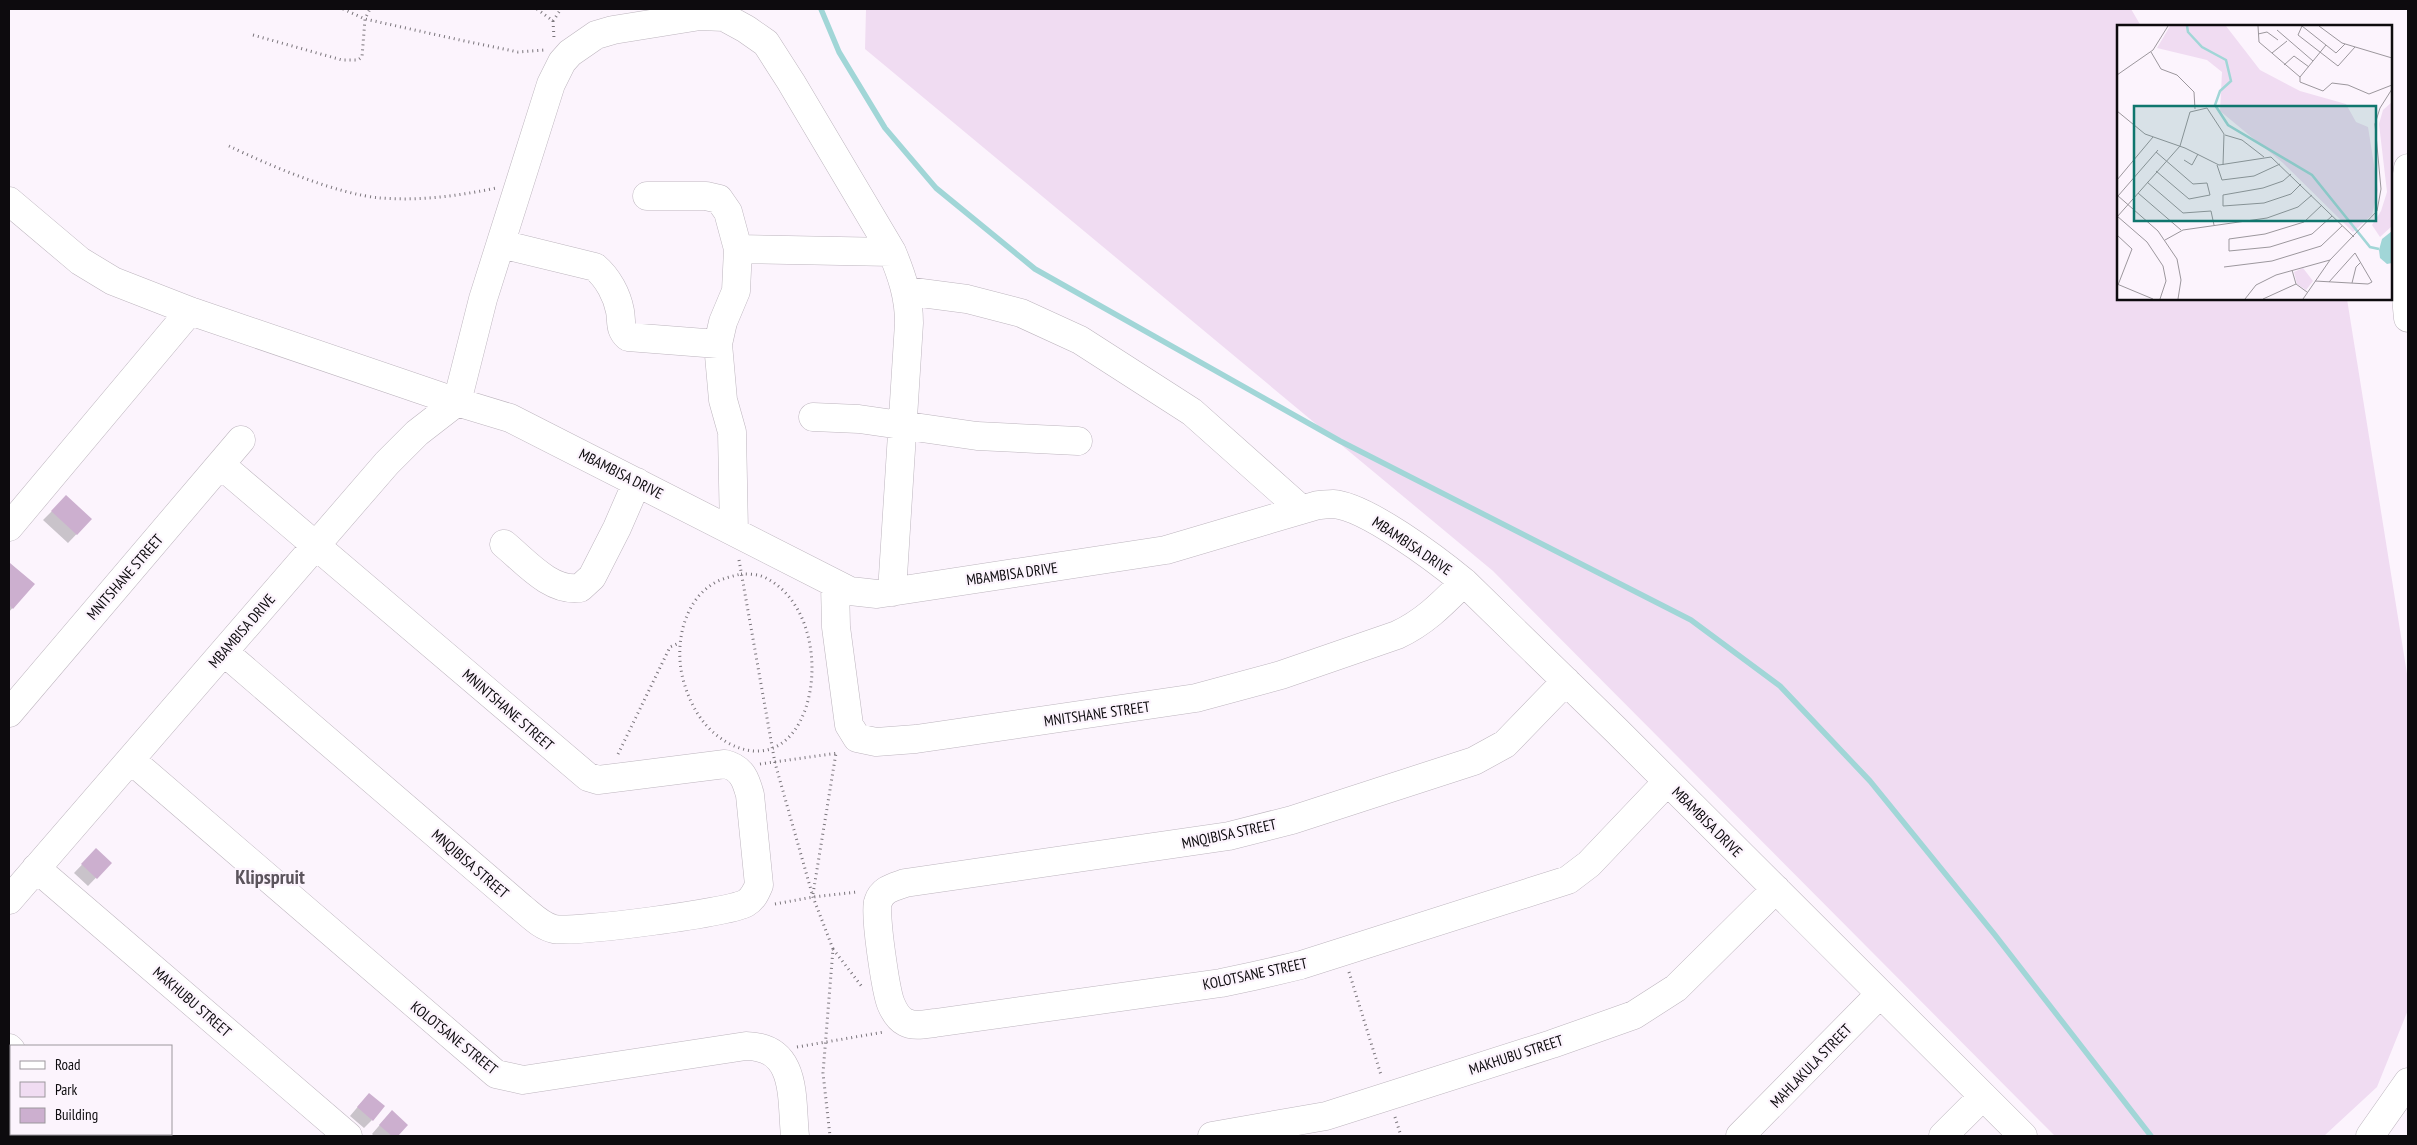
<svg xmlns="http://www.w3.org/2000/svg" width="2417" height="1145" font-family="'PT Sans Narrow',sans-serif">
<style>
.green{fill:#f0dcf2}
.shadow{fill:#0003}
.lines{fill:none;stroke-linecap:round;stroke-linejoin:round}
.stream{stroke:#a1d6d7;stroke-width:5.5}
.building{fill:#ccafcf}
.minor-casing{stroke:#bdb5be;stroke-width:29}
.path{stroke:#7a757b;stroke-width:3;stroke-dasharray:1 4;stroke-linecap:butt}
.minor{stroke:#fff;stroke-width:28}
.labels{text-anchor:middle;stroke-width:4.5;stroke-linejoin:round;paint-order:stroke}
.street-label{font-size:15px;fill:#0d0b0e;stroke:#fcf4fd}
.district-label{font-size:20px;font-weight:bold;fill:#5b545c;stroke:#fcf4fd}
.inset-river{fill:none;stroke:#a1d6d7;stroke-width:2.5}
.inset-road{fill:none;stroke:#9c979d;stroke-width:1}
.view{fill:#0f766e;fill-opacity:0.15;stroke:#0f766e;stroke-width:2.5}
.inset-edge{fill:none;stroke:#0d0b0e;stroke-width:2.5}
</style>
<rect width="100%" height="100%" fill="#fcf4fd"/>
<path class="green" d="M866 9H2131L2141 26H2118V299H2347L2408 680V1010L2377 1087 2324 1136H2055L1493 571 865 49Z"/>
<path class="shadow" d="M66 497 90 520 68 543 43 520Z
M10 564 33 584 9 612V566Z
M96 850 110 863 88 886 74 873Z
M361 1103 372 1120 364 1128 350 1116Z
M384 1120 407 1125 396 1136H374L372 1134Z"/>
<g class="lines">
<path class="stream" d="M821 9 839 52 885 128 936 188 1035 269 1340 441 1691 620 1780 686 1870 781 1995 935 2151 1136"/>
</g>
<path class="building" d="M66 495 92 519 77 535 51 511Z
M10 563 35 584 13 609 9 605Z
M96 848 112 863 97 879 81 864Z
M369 1093 385 1106 373 1121 357 1107Z
M392 1110 408 1125 398 1136H392L379 1125Z"/>
<g class="lines">
<g class="minor-casing">
<path id="minor" d="M2408 168C2399 217 2403 269 2408 318
M9 201 80 261 113 281 190 311 457 402 510 418 850 591 877 594 1166 550 1318 505C1322 505 1328 504 1333 504 1366 506 1437 560 1464 582L1617 731 2023 1136
M501 244 595 267C608 278 617 295 620 311 622 322 619 329 628 337L718 344 723 322 736 291 738 249 728 212 719 199 706 196H647
M738 249 892 252
M906 291 967 299 1021 313 1080 340 1192 412 1301 509
M718 344 723 400 732 432 734 531
M457 402 483 299 551 84 562 62 570 53 596 35 613 30 700 16 724 17 746 29 766 43 791 82 892 252C902 276 909 297 909 323L892 592
M813 417 859 419 977 436 1078 441
M221 465 588 777 598 780 725 764C742 768 746 780 750 795L759 885C756 892 753 899 746 903 729 913 573 933 554 929 541 926 532 916 522 908L224 652
M9 527 190 311
M504 544C525 561 550 592 580 588L592 577 617 528 637 482
M835 585 836 627 849 725 857 738 876 742 916 739 1196 698 1281 675 1397 635C1425 622 1443 603 1464 582
M1566 681 1505 744 1474 761 1292 820 1229 836 905 883C894 887 882 889 878 902 874 913 886 992 891 1004 894 1011 899 1019 905 1022 914 1027 926 1024 935 1023L1221 983 1254 976 1301 965 1568 880 1589 864 1667 782
M9 713 241 440
M131 760 496 1074 523 1080 746 1046C798 1047 791 1097 795 1136
M36 868 348 1136
M9 900 387 463 417 433 457 402
M9 1048 11 1050
M107 1134 110 1136
M1212 1136 1326 1116 1552 1044 1634 1015 1676 988 1776 889
M1740 1136 1880 994
M1943 1136 1983 1096
M2370 1136 2408 1082"/>
</g>
<path class="path" d="M343 9 365 19 460 40 518 52 544 50
M537 9 553 21 554 38
M553 21 561 9
M253 35 342 60H358L362 57 365 19 370 9
M229 146C268 165 339 195 381 198 420 201 458 196 496 188
M739 560 775 763 813 897 833 949 823 1073 830 1136
M741 574C748 574 757 574 764 577 844 615 818 788 730 744 707 732 693 711 685 686 673 651 681 601 716 582 724 578 733 576 741 574Z
M618 754 670 647 679 643
M760 764 838 753
M813 894 836 753
M775 904 813 897 857 892
M833 949 863 988
M1349 972 1381 1075
M797 1047 884 1032
M1395 1117 1401 1136"/>
<use href="#minor" class="minor"/>
</g>
<g class="labels">
<g class="street-label">
<text transform="translate(621 474) rotate(27)" y="5">MBAMBISA DRIVE</text>
<text transform="translate(1412 546) rotate(34)" y="5">MBAMBISA DRIVE</text>
<text transform="translate(1012 574) rotate(-8)" y="5">MBAMBISA DRIVE</text>
<text transform="translate(125 577) rotate(-49)" y="5">MNITSHANE STREET</text>
<text transform="translate(242 631) rotate(-49)" y="5">MBAMBISA DRIVE</text>
<text transform="translate(508 710) rotate(41)" y="5">MNINTSHANE STREET</text>
<text transform="translate(1097 714) rotate(-8)" y="5">MNITSHANE STREET</text>
<text transform="translate(1707 822) rotate(45)" y="5">MBAMBISA DRIVE</text>
<text transform="translate(1229 834) rotate(-12)" y="5">MNQIBISA STREET</text>
<text transform="translate(470 864) rotate(41)" y="5">MNQIBISA STREET</text>
<text transform="translate(1255 974) rotate(-12)" y="5">KOLOTSANE STREET</text>
<text transform="translate(192 1002) rotate(41)" y="5">MAKHUBU STREET</text>
<text transform="translate(454 1038) rotate(39)" y="5">KOLOTSANE STREET</text>
<text transform="translate(1516 1055) rotate(-18)" y="5">MAKHUBU STREET</text>
<text transform="translate(1811 1066) rotate(-46)" y="5">MAHLAKULA STREET</text>
</g>
<g class="district-label">
<text x="270" y="884">Klipspruit</text>
</g>
</g>
<g transform="translate(2117 25)">
<rect width="275" height="275" fill="#fcf4fd"/>
<path d="M53 1H109L143 45 183 66 229 79 239 97 251 102 261 165 255 190 236 207 166 138 103 86 105 47 90 35 40 23ZM275 77V201L263 212 255 200 264 186 270 167 262 99 266 85ZM186 243 196 256 189 265 180 259 177 247Z" fill="#f0dcf2"/>
<path d="M275 206V238L270 239 263 233 262 225 265 214Z" fill="#a1d6d7"/>
<path class="inset-river" d="M70 1 71 7 85 22 109 35 114 56 103 66 98 80 111 100 195 150 253 222 262 224"/>
<path class="inset-road" d="M141 1 142 17 183 52M185 1 181 10 221 41 238 22M185 1 219 28 228 19M202 1 225 18 275 33M160 5 196 36M141 9 150 7 161 15M209 20 183 52V57L206 66 215 58 231 60 252 69 275 60M34 27 44 44 60 50 77 67 78 84M155 28 170 16M167 40 177 31 192 42M0 50 36 25 51 1M0 86 28 109 68 123 102 140 154 132 237 212M108 110 125 115 147 132M63 121 73 87 90 83 107 109 106 140M39 127 76 159 90 158 93 170 72 174 39 146M67 135 75 140 81 129M100 140 105 155 137 151 163 139M174 149 166 156 146 163 106 170V181L147 178 174 169 184 159M0 155 36 112M30 157 66 188 94 186 97 200M21 168 64 205M0 170 41 206 60 234 64 255 61 274M1 171 41 125M205 180 187 197 148 209 112 214V226L153 222 195 209 215 191M0 191 30 217 46 241 49 256 43 274M0 192 63 121M0 210 15 224 1 260M48 215 66 205 150 193 181 182 195 170M107 242 155 236 204 221 225 201M175 245 179 259 190 267M198 256 251 259 255 257 238 228 212 257M235 258 239 242 244 237M0 259 36 274M128 274 139 260 159 250 213 235M146 274 179 259M186 274 213 235 260 186 264 164 258 99 263 83 275 64"/>
<path class="view" d="M17 81H259V196H17Z"/>
<rect width="275" height="275" class="inset-edge"/>
</g>
<rect width="2417" height="1145" fill="none" stroke="#0d0b0e" stroke-width="20"/>
<rect x="10" y="1045" width="162" height="90" fill="#fcf4fd" stroke="#9c979d"/>
<rect x="20" y="1061" width="25" height="8" fill="#ffffff" stroke="#9c979d"/>
<text x="55" y="1070" font-size="15" fill="#0d0b0e">Road</text>
<rect x="20" y="1082" width="25" height="15" fill="#f0dcf2" stroke="#9c979d"/>
<text x="55" y="1095" font-size="15" fill="#0d0b0e">Park</text>
<rect x="20" y="1108" width="25" height="15" fill="#ccafcf" stroke="#9c979d"/>
<text x="55" y="1120" font-size="15" fill="#0d0b0e">Building</text>
</svg>
